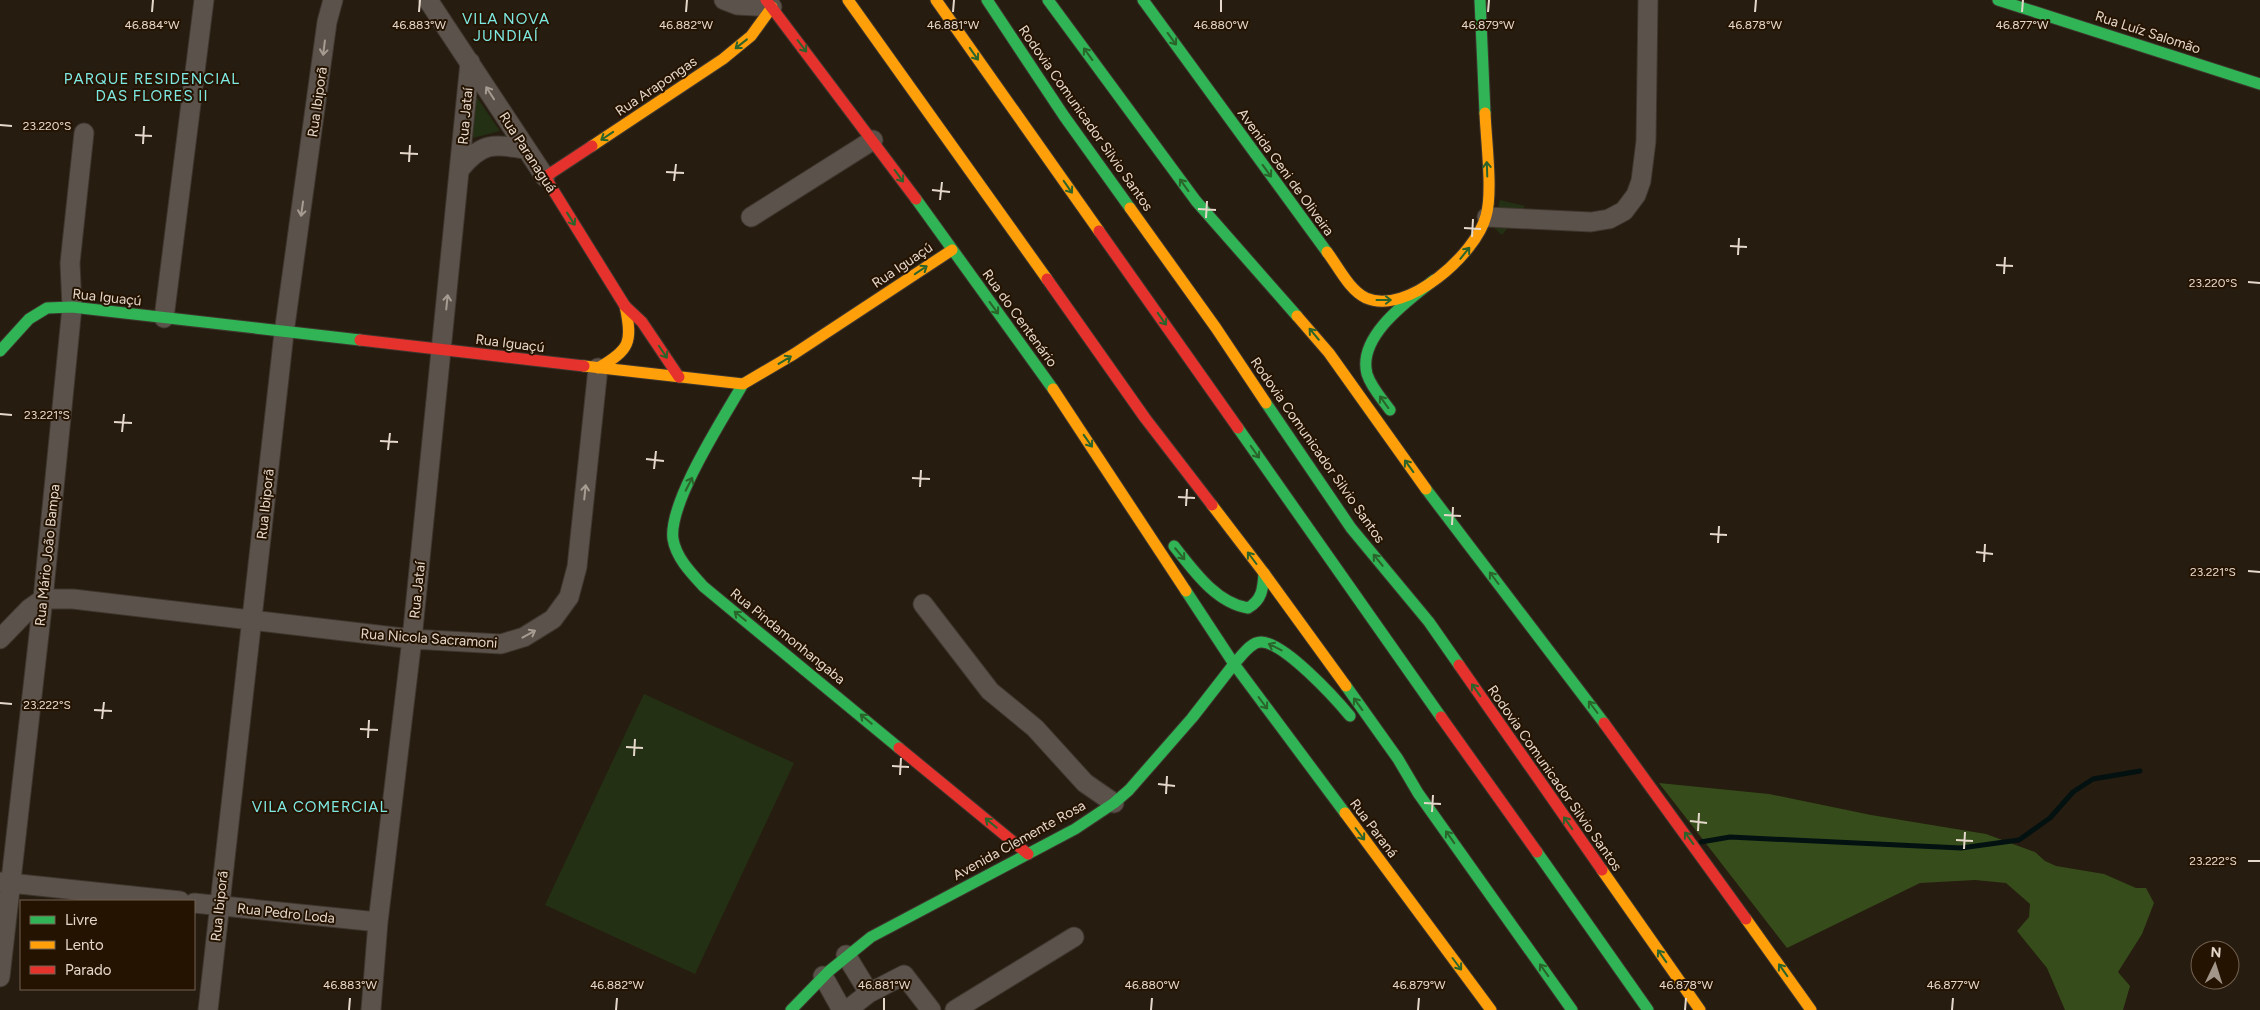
<svg xmlns="http://www.w3.org/2000/svg" width="2260" height="1010" font-family="Figtree,sans-serif">
<style>
.green{fill:#243013}
.forest{fill:#364c1b}
.lines{fill:none;stroke-linecap:round;stroke-linejoin:round}
.stream{stroke:#031111;stroke-width:5}
.street-casing{stroke:#3f362e;stroke-width:21}
.fast-casing{stroke:#3f362e;stroke-width:13}
.slow-casing{stroke:#3f362e;stroke-width:13}
.jam-casing{stroke:#3f362e;stroke-width:13}
.street{stroke:#5b534b;stroke-width:19}
.fast{stroke:#30b455;stroke-width:11}
.slow{stroke:#ff9f0a;stroke-width:11}
.jam{stroke:#e5322d;stroke-width:11}
.oneway{stroke:#2a642b}
.oneway2{stroke:#a79c91}
.ticks{fill:none;stroke:#e5d8cb;stroke-width:2}
.labels{text-anchor:middle;stroke-width:4;stroke-linejoin:round;paint-order:stroke}
.street-label{font-size:14px;fill:#e5d8cb;stroke:#251301}
.neighbourhood-label{font-size:15px;letter-spacing:1px;fill:#7ee9e3;stroke:#251301}
.ticks-label{font-size:12px;text-anchor:middle;fill:#e5d8cb;stroke:#251301;stroke-width:4;stroke-linejoin:round;paint-order:stroke}
</style>
<rect width="100%" height="100%" fill="#261c10"/>
<path class="green" d="M474 93 500 131 469 139Z
M1500 200 1525 206 1502 235 1493 227Z
M644 694 794 763 695 974 545 905Z"/>
<path class="forest" d="M1659 783 1769 794 1871 815 1986 834 2035 852 2045 861 2056 866 2104 874 2136 888H2146L2154 903 2142 934 2118 972 2130 986 2123 1010H2065L2047 968 2017 931 2029 917 2030 904 2006 883 1975 880 1920 883 1787 948Z"/>
<g class="lines">
<path class="stream" d="M1701 842 1730 837 1961 848 2019 840 2050 818 2073 792 2093 779 2140 771"/>
<g class="street-casing">
<path id="street" d="M428 0 545 177
M724 0 737 5 772 7
M460 169C482 142 493 144 525 149
M751 217 873 140
M1487 217 1591 222 1609 219 1624 211 1636 195 1641 181 1646 141 1648 0
M164 318 204 0
M923 604 990 691 1035 728 1085 783 1114 803
M0 639 29 609 43 599H73L412 639 501 644 524 637 553 619 569 597 577 567 598 368
M0 882 180 901
M194 903 378 922
M846 955 869 993
M823 976 842 1010
M0 977 43 599 72 307 70 263 84 133
M208 1010 284 333 327 22 333 0
M371 1010 378 922 412 639 470 62
M847 1010 869 993 904 975 931 1010
M955 1010 1074 937"/>
</g>
<g class="fast-casing">
<path id="fast" d="M987 0 1064 116 1130 208
M1048 0 1196 201 1297 316
M1143 0 1327 252
M1480 0 1485 113
M1998 0 2260 84
M916 199 1053 389
M0 351 29 319 47 308 72 307 360 340
M743 384C724 417 668 503 673 539 676 558 692 574 704 587L899 748
M1266 403 1351 528 1429 622 1459 665
M1390 410C1382 399 1371 387 1367 374 1357 336 1409 300 1434 280
M1238 428 1441 717
M1426 489 1604 723
M1174 546C1193 570 1216 603 1248 608 1262 600 1263 589 1264 573
M1186 591 1234 664 1345 813
M1234 664C1241 657 1250 642 1261 642 1284 642 1335 698 1350 716
M1346 686 1398 759 1418 793 1572 1010
M1537 852 1648 1010
M791 1010 829 971 871 937 1075 829 1114 803 1129 790 1192 718 1234 664"/>
</g>
<g class="slow-casing">
<path id="slow" d="M848 0 1047 279
M936 0 1099 231
M592 146 723 59 751 36 772 7
M1130 208 1216 328 1266 403
M1327 252C1338 266 1349 290 1366 298 1407 316 1476 254 1486 216 1493 193 1486 139 1485 113
M1297 316 1329 353 1426 489
M584 366 743 384 794 354 952 250
M598 368C630 350 633 342 625 306
M1053 389 1186 591
M1212 505 1264 573 1346 686
M1345 813 1491 1010
M1602 870 1700 1010
M1746 919 1811 1010"/>
</g>
<g class="jam-casing">
<path id="jam" d="M766 0 916 199
M592 146 545 177 625 306 642 322 679 377
M1099 231 1238 428
M1047 279 1145 418 1212 505
M360 340 584 366
M1459 665 1602 870
M1441 717 1537 852
M1604 723 1746 919
M899 748 1028 854"/>
</g>
<use href="#street" class="street"/>
<use href="#fast" class="fast"/>
<use href="#slow" class="slow"/>
<use href="#jam" class="jam"/>
</g>
<defs><path id="oneway-shaft" d="M-6 0H5M1.5-3L5.5 0L1.5 3" fill="none" stroke-width="1.6" stroke-linecap="round" stroke-linejoin="round" transform="scale(1.25)"/></defs>
<g class="oneway">
<use href="#oneway-shaft" transform="translate(1172 39) rotate(54)"/>
<use href="#oneway-shaft" transform="translate(741 44) rotate(142)"/>
<use href="#oneway-shaft" transform="translate(802 46) rotate(53)"/>
<use href="#oneway-shaft" transform="translate(974 54) rotate(55)"/>
<use href="#oneway-shaft" transform="translate(1088 54) rotate(-126)"/>
<use href="#oneway-shaft" transform="translate(607 136) rotate(146)"/>
<use href="#oneway-shaft" transform="translate(1487 169) rotate(-92)"/>
<use href="#oneway-shaft" transform="translate(1267 171) rotate(54)"/>
<use href="#oneway-shaft" transform="translate(899 176) rotate(54)"/>
<use href="#oneway-shaft" transform="translate(1184 185) rotate(-126)"/>
<use href="#oneway-shaft" transform="translate(1068 187) rotate(55)"/>
<use href="#oneway-shaft" transform="translate(571 219) rotate(58)"/>
<use href="#oneway-shaft" transform="translate(1465 253) rotate(-51)"/>
<use href="#oneway-shaft" transform="translate(921 270) rotate(-34)"/>
<use href="#oneway-shaft" transform="translate(1384 300)"/>
<use href="#oneway-shaft" transform="translate(994 308) rotate(54)"/>
<use href="#oneway-shaft" transform="translate(1162 319) rotate(55)"/>
<use href="#oneway-shaft" transform="translate(1314 334) rotate(-130)"/>
<use href="#oneway-shaft" transform="translate(663 352) rotate(56)"/>
<use href="#oneway-shaft" transform="translate(785 360) rotate(-31)"/>
<use href="#oneway-shaft" transform="translate(1384 402) rotate(-126)"/>
<use href="#oneway-shaft" transform="translate(1088 441) rotate(55)"/>
<use href="#oneway-shaft" transform="translate(1255 452) rotate(55)"/>
<use href="#oneway-shaft" transform="translate(1409 466) rotate(-126)"/>
<use href="#oneway-shaft" transform="translate(689 484) rotate(-63)"/>
<use href="#oneway-shaft" transform="translate(1180 554) rotate(50)"/>
<use href="#oneway-shaft" transform="translate(1252 558) rotate(-127)"/>
<use href="#oneway-shaft" transform="translate(1378 560) rotate(-129)"/>
<use href="#oneway-shaft" transform="translate(1494 578) rotate(-127)"/>
<use href="#oneway-shaft" transform="translate(740 616) rotate(-141)"/>
<use href="#oneway-shaft" transform="translate(1275 647) rotate(-153)"/>
<use href="#oneway-shaft" transform="translate(1476 690) rotate(-125)"/>
<use href="#oneway-shaft" transform="translate(1263 703) rotate(53)"/>
<use href="#oneway-shaft" transform="translate(1358 704) rotate(-126)"/>
<use href="#oneway-shaft" transform="translate(1593 707) rotate(-127)"/>
<use href="#oneway-shaft" transform="translate(866 719) rotate(-140)"/>
<use href="#oneway-shaft" transform="translate(991 823) rotate(-140)"/>
<use href="#oneway-shaft" transform="translate(1568 823) rotate(-125)"/>
<use href="#oneway-shaft" transform="translate(1360 834) rotate(53)"/>
<use href="#oneway-shaft" transform="translate(1450 837) rotate(-125)"/>
<use href="#oneway-shaft" transform="translate(1689 838) rotate(-126)"/>
<use href="#oneway-shaft" transform="translate(1662 956) rotate(-125)"/>
<use href="#oneway-shaft" transform="translate(1457 964) rotate(53)"/>
<use href="#oneway-shaft" transform="translate(1544 970) rotate(-125)"/>
<use href="#oneway-shaft" transform="translate(1783 970) rotate(-125)"/>
</g>
<g class="oneway2">
<use href="#oneway-shaft" transform="translate(324 48) rotate(97)"/>
<use href="#oneway-shaft" transform="translate(490 93) rotate(-123)"/>
<use href="#oneway-shaft" transform="translate(302 209) rotate(98)"/>
<use href="#oneway-shaft" transform="translate(447 302) rotate(-84)"/>
<use href="#oneway-shaft" transform="translate(585 492) rotate(-84)"/>
<use href="#oneway-shaft" transform="translate(529 634) rotate(-29)"/>
</g>
<path class="ticks" d="M152 12 153 0M419 12 420 0M686 12 687 0M953 12 954 0M1221 12V0M1488 12 1489 0M1755 12 1756 0M2022 12 2023 0M0 125 12 126M135 135 152 136M143 144 144 126M400 153 418 154M409 162 410 145M666 172 684 173M674 181 676 164M932 190 950 192M940 200 942 182M1198 209 1216 210M1206 218 1207 201M1464 228 1481 229M1472 237 1473 219M1730 246 1747 247M1738 255 1739 238M1996 265 2013 266M2004 274 2005 257M2248 282 2260 283M0 414 12 415M114 422 132 423M122 432 124 414M380 441 398 442M388 450 390 433M646 459 664 461M654 469 656 451M912 478 930 479M920 487 921 470M1178 497 1195 498M1186 506 1187 489M1444 515 1461 516M1452 525 1453 507M1710 534 1727 535M1718 543 1719 526M1976 552 1993 554M1984 562 1985 544M2248 571 2260 572M0 703 12 704M94 710 112 711M102 719 104 702M360 729 378 730M368 738 369 720M626 747 643 748M634 756 635 739M892 766 909 767M900 775 901 758M1158 784 1175 786M1166 794 1167 776M1424 803 1441 804M1432 812 1433 795M1690 821 1707 823M1698 831 1699 813M1956 840 1973 841M1964 849 1965 832M2248 861H2260M349 1010 350 998M616 1010 617 998M884 1010V998M1151 1010 1152 998M1418 1010 1419 998M1685 1010 1686 998M1952 1010 1953 998"/>
<g class="labels">
<g class="street-label">
<text transform="translate(2148 32) rotate(18)" y="5">Rua Luíz Salomão</text>
<text transform="translate(656 86) rotate(-34)" y="5">Rua Arapongas</text>
<text transform="translate(317 102) rotate(-82)" y="5">Rua Ibiporã</text>
<text transform="translate(465 116) rotate(-85)" y="5">Rua Jataí</text>
<text transform="translate(1086 118) rotate(55)" y="5">Rodovia Comunicador Silvio Santos</text>
<text transform="translate(528 152) rotate(57)" y="5">Rua Paranaguá</text>
<text transform="translate(1286 172) rotate(54)" y="5">Avenida Geni de Oliveira</text>
<text transform="translate(902 265) rotate(-34)" y="5">Rua Iguaçú</text>
<text transform="translate(107 297) rotate(6)" y="5">Rua Iguaçú</text>
<text transform="translate(1020 318) rotate(54)" y="5">Rua do Centenário</text>
<text transform="translate(510 343) rotate(7)" y="5">Rua Iguaçú</text>
<text transform="translate(1318 450) rotate(55)" y="5">Rodovia Comunicador Silvio Santos</text>
<text transform="translate(265 504) rotate(-84)" y="5">Rua Ibiporã</text>
<text transform="translate(47 555) rotate(-84)" y="5">Rua Mário João Bampa</text>
<text transform="translate(417 590) rotate(-84)" y="5">Rua Jataí</text>
<text transform="translate(788 636) rotate(39)" y="5">Rua Pindamonhangaba</text>
<text transform="translate(429 638) rotate(4)" y="5">Rua Nicola Sacramoni</text>
<text transform="translate(1555 778) rotate(55)" y="5">Rodovia Comunicador Silvio Santos</text>
<text transform="translate(1374 828) rotate(53)" y="5">Rua Paraná</text>
<text transform="translate(1019 840) rotate(-29)" y="5">Avenida Clemente Rosa</text>
<text transform="translate(219 906) rotate(-84)" y="5">Rua Ibiporã</text>
<text transform="translate(286 913) rotate(6)" y="5">Rua Pedro Loda</text>
</g>
<g class="neighbourhood-label">
<text x="506" y="24">VILA NOVA<tspan x="506" dy="17">JUNDIAÍ</tspan></text>
<text x="152" y="84">PARQUE RESIDENCIAL<tspan x="152" dy="17">DAS FLORES II</tspan></text>
<text x="320" y="812">VILA COMERCIAL</text>
</g>
</g>
<g class="ticks-label">
<text x="152" y="29">46.884°W</text>
<text x="419" y="29">46.883°W</text>
<text x="686" y="29">46.882°W</text>
<text x="953" y="29">46.881°W</text>
<text x="1221" y="29">46.880°W</text>
<text x="1488" y="29">46.879°W</text>
<text x="1755" y="29">46.878°W</text>
<text x="2022" y="29">46.877°W</text>
<text x="47" y="130">23.220°S</text>
<text x="2213" y="287">23.220°S</text>
<text x="47" y="419">23.221°S</text>
<text x="2213" y="576">23.221°S</text>
<text x="47" y="709">23.222°S</text>
<text x="2213" y="865">23.222°S</text>
<text x="350" y="989">46.883°W</text>
<text x="617" y="989">46.882°W</text>
<text x="884" y="989">46.881°W</text>
<text x="1152" y="989">46.880°W</text>
<text x="1419" y="989">46.879°W</text>
<text x="1686" y="989">46.878°W</text>
<text x="1953" y="989">46.877°W</text>
</g>
<rect x="20" y="900" width="175" height="90" fill="#251301" stroke="#726252"/>
<rect x="30" y="916" width="25" height="8" fill="#30b455" stroke="#726252"/>
<text x="65" y="925" font-size="15" fill="#e5d8cb">Livre</text>
<rect x="30" y="941" width="25" height="8" fill="#ff9f0a" stroke="#726252"/>
<text x="65" y="950" font-size="15" fill="#e5d8cb">Lento</text>
<rect x="30" y="966" width="25" height="8" fill="#e5322d" stroke="#726252"/>
<text x="65" y="975" font-size="15" fill="#e5d8cb">Parado</text>
<g transform="translate(2215 965) rotate(4)"><circle r="24" fill="#251301" stroke="#726252"/>
<path d="M0-4L9 19L0 12L-9 19Z" fill="#a2968a"/>
<text y="-8" font-size="14" font-weight="bold" text-anchor="middle" fill="#e5d8cb">N</text>
</g>
</svg>
